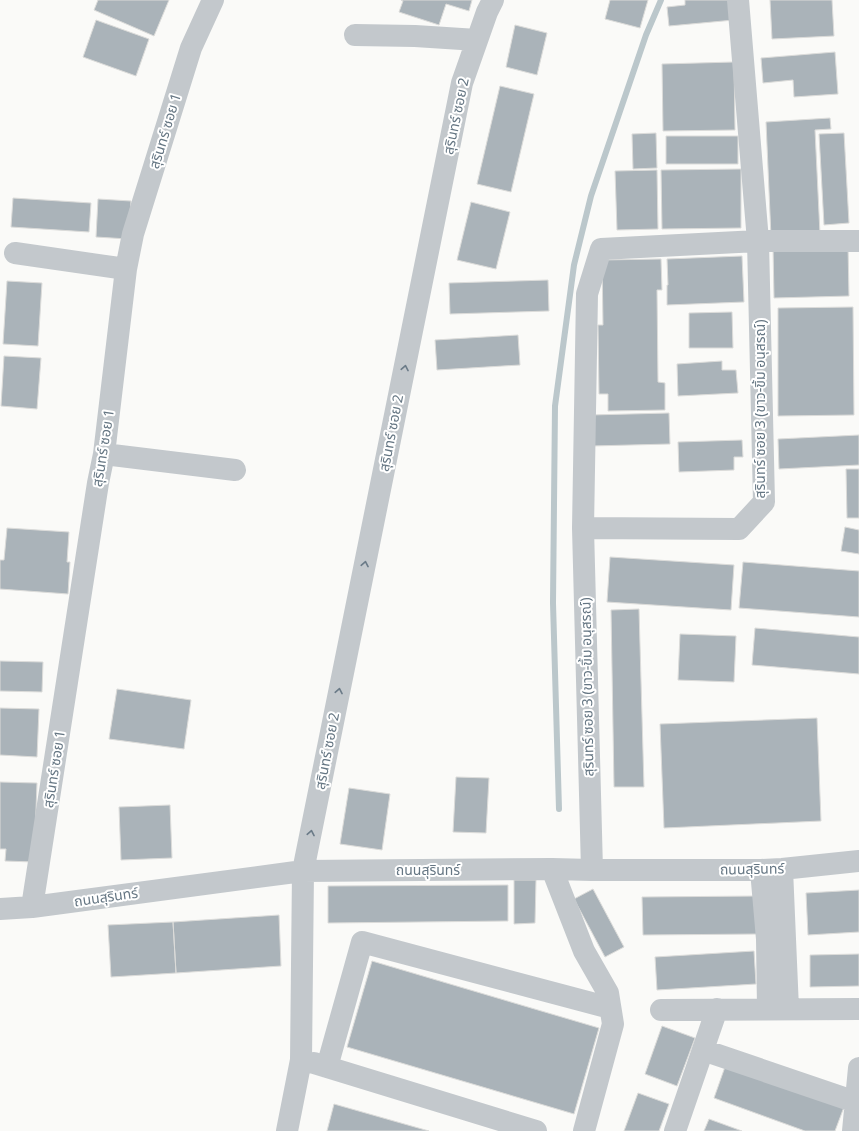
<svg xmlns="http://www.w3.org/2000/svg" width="859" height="1131" font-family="'Noto Sans','Noto Sans Thai',sans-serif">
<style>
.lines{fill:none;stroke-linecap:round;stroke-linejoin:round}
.stream{stroke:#bbc7cb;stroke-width:6}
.building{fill:#aab3b9;stroke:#dcdcda}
.minor{stroke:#c3c8cc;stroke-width:22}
.oneway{stroke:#6a7a87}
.labels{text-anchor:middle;stroke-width:4;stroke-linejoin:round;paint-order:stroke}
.street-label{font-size:14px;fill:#657683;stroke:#fff}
</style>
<rect width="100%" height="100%" fill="#fafaf8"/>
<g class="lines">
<path class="stream" d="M559 809 553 603 555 406 574 265 591 196 646 35 661 0"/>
</g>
<path class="building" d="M98 0H169L154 36 94 10Z
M401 0H472L469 11 446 4 439 25 399 12 403 1Z
M610 0H648L640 28 605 19Z
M685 0H733L734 20 669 26 667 7 685 5Z
M770 0H832L834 36 772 39Z
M96 20 149 39 136 76 83 57Z
M515 25 547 33 537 75 506 67Z
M835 52 838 94 794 97 793 80 763 83 761 58Z
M734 62 735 130 663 131 662 64Z
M500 86 534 94 511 192 477 184Z
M830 118 831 129 815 130 820 234 771 237 766 122Z
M656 133 657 168 633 169 632 134Z
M844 133 849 223 824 225 819 134Z
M666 136H738V164H666Z
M741 169V228L662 229 661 170Z
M657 170 658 229 617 230 615 171Z
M13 198 91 203 89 232 11 227Z
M98 199 131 201 128 239 96 237Z
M471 202 510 212 496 269 457 260Z
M848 245 849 296 774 298 773 247Z
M742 256 744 302 667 305V285H668L667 259Z
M661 259 662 290H657L658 382 665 383V410L608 411V394H599L598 325H603L602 260Z
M548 280 549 311 450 314 449 283Z
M7 281 42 283 38 346 3 344Z
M853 307 854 415 778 416V308Z
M732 312 733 348H689V313Z
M518 335 520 365 437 370 435 340Z
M4 356 41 358 37 409 1 406Z
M722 361V370H736L738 393 678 396 677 364Z
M669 413 670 444 591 446 590 415Z
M859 435V465L779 469 778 439Z
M742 440 743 457H734V470L679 472 678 442Z
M846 469H859V518H847Z
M845 527 859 530V554L841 551Z
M7 528 69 532 67 562H70L68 594 0 589V560H4Z
M610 557 734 565 731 610 607 602Z
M743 562 859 571V617L739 608Z
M639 609 644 787H614L611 610Z
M755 628 859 637V674L752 665Z
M680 634 736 636 734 682 678 680Z
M0 661 43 662 42 692 0 691Z
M117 689 191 700 184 749 109 739Z
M0 708 39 709 37 757 0 755Z
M817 718 821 821 664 828 660 724Z
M456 777 489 778 486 833 453 832Z
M0 782 37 783 34 862 5 861 6 849H0Z
M349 788 390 794 382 850 340 844Z
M170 805 172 858 121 860 119 807Z
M514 880H536L535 923 514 924Z
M508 885V921L328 923V886Z
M593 889 624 947 605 957 574 899Z
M859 890V932L808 935 806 893Z
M759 896V934L643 935 642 897Z
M279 915 281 966 176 973 173 922Z
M173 922 176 973 111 977 108 925Z
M754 951 756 984 657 990 655 957Z
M859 954V986L810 987V955Z
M372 961 599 1028 574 1114 347 1047Z
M662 1026 695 1038 677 1086 645 1074Z
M726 1064 844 1107 835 1131H805L714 1098Z
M638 1093 669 1104 659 1131H624Z
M334 1104 429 1131H327Z
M709 1119 742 1131H704Z"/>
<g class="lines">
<path class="minor" d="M355 35 415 36 477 40
M15 253 126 269
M104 454 235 470
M583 528 587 294 601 249 758 241H859
M552 869 584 951 608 993 613 1024 584 1131
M782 869 788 1009
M592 870 583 528 739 529 764 502 758 241 738 0
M761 870 767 939 768 1009
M32 907 98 483 104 454 126 269 133 234 191 48 213 0
M0 909 32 907 303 871 552 869 592 870H761L782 869 859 861
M661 1010 859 1009
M703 1050 856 1102
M314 1063 536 1131
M327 1067 362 942 610 1008
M287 1131 301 1060 303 871 462 83 487 12 493 0
M675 1131 717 1009
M853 1131 859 1068"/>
</g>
<defs><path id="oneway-chevron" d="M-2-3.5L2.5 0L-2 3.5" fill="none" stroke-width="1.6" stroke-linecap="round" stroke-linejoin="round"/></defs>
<g class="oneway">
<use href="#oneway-chevron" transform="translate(405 368) rotate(-79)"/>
<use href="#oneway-chevron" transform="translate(365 564) rotate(-79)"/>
<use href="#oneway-chevron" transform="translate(339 691) rotate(-79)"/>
<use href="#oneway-chevron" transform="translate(311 833) rotate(-79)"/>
</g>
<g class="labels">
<g class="street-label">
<text transform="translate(456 116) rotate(-78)" y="5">สุรินทร์ ซอย 2</text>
<text transform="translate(165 131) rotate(-73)" y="5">สุรินทร์ ซอย 1</text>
<text transform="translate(760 409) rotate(-90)" y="5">สุรินทร์ ซอย 3 (ขาว-ขิ้ม อนุสรณ์)</text>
<text transform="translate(391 433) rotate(-79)" y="5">สุรินทร์ ซอย 2</text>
<text transform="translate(103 448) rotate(-81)" y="5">สุรินทร์ ซอย 1</text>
<text transform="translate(587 687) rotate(-91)" y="5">สุรินทร์ ซอย 3 (ขาว-ขิ้ม อนุสรณ์)</text>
<text transform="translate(327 751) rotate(-79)" y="5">สุรินทร์ ซอย 2</text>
<text transform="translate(54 769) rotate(-81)" y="5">สุรินทร์ ซอย 1</text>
<text transform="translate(752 869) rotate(-1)" y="5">ถนนสุรินทร์</text>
<text x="428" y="875">ถนนสุรินทร์</text>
<text transform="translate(106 897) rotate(-8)" y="5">ถนนสุรินทร์</text>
</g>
</g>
</svg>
